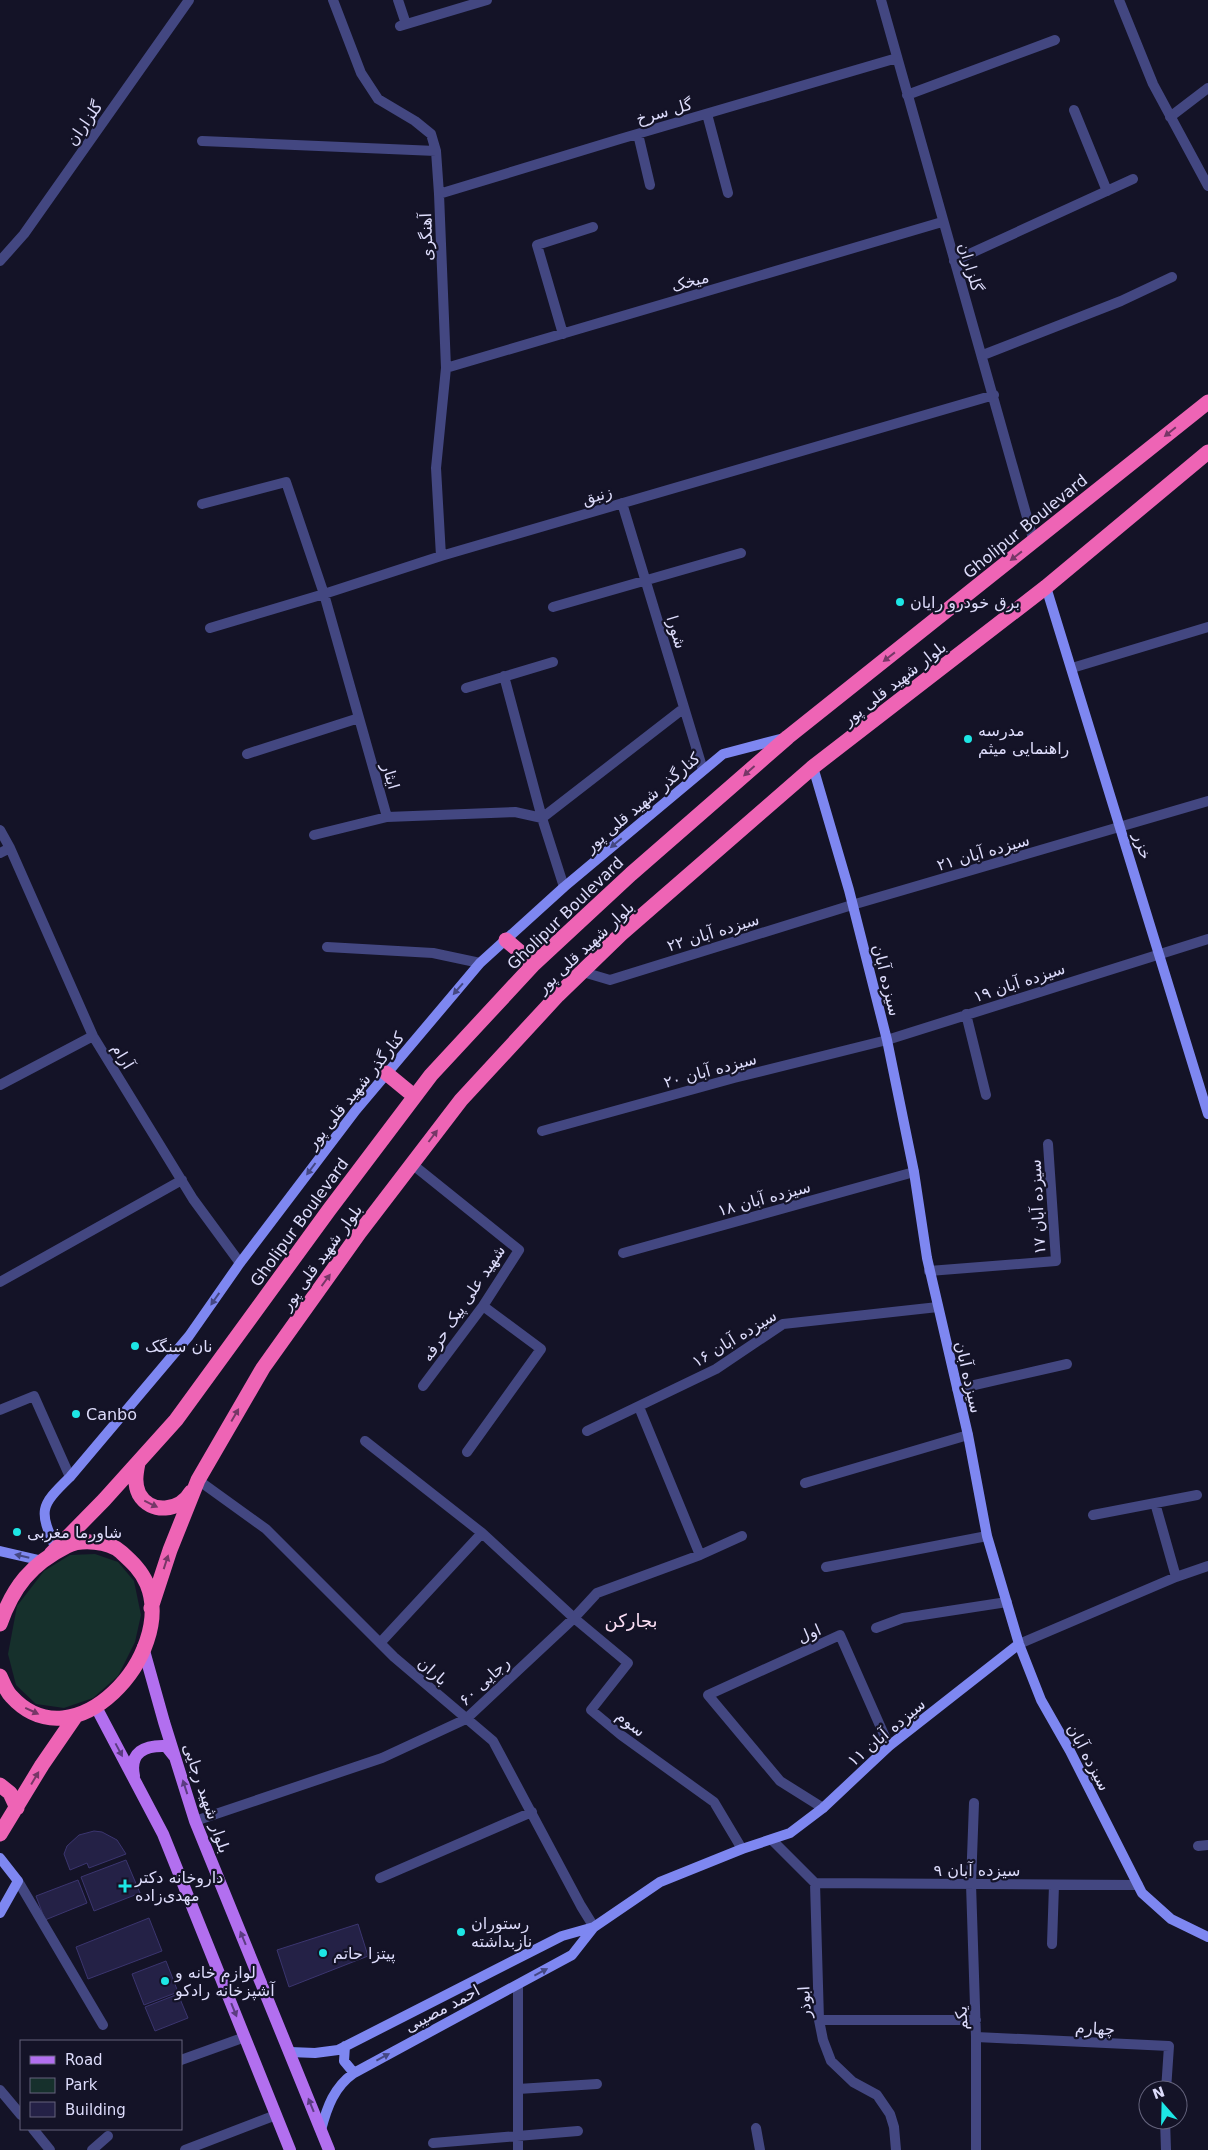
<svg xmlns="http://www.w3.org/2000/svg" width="1208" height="2150" font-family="'DejaVu Sans','Noto Naskh Arabic',sans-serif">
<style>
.green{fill:#16302c}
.building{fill:#242146;stroke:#3b356f}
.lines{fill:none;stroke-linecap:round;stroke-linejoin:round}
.street{stroke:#434781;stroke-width:10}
.secondary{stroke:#7e87f1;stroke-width:10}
.primary{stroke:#b26fef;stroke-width:12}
.highway{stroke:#ee64b5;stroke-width:15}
.oneway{fill:#763767}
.oneway2{fill:#444782}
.oneway3{fill:#5b3c81}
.poi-dot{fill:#1de6e5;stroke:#141327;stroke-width:2}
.labels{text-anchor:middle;stroke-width:4.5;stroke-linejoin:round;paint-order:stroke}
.street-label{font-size:16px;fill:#dddcfb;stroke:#141327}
.poi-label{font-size:16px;fill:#dddcfb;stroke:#141327;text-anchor:start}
.neighbourhood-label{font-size:18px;fill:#fbdef4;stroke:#141327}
</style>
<rect width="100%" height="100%" fill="#141327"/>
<path class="green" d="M95 1554 118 1562 134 1581 141 1615 135 1642 118 1676 93 1698 64 1708 36 1704 16 1685 8 1654 17 1606 44 1571 70 1555Z"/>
<path class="building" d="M94 1831 102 1832 117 1840 126 1854 89 1868 87 1863 70 1870 64 1854 67 1846 79 1835Z
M126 1860 140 1893 94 1911 81 1877Z
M78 1880 87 1903 45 1920 36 1896Z
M149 1918 162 1951 88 1979 76 1947Z
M358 1924 368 1956 289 1987 277 1950Z
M166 1961 178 1992 144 2005 132 1974Z
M178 1994 188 2018 155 2031 145 2007Z"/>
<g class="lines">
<path class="street" d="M333 0 361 73 378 99 415 121 431 134 436 151 439 194 446 368 436 468 441 556
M398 0 406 24
M881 0 1034 542
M1119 0 1153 84 1208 186
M400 26 487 0
M907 95 1055 40
M1074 110 1107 191
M707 114 728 193
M1170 117 1208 88
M638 134 650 185
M202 141 436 151
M439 194 620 139 897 58
M0 261 24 234 189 0
M954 261 1133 179
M563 334 537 245 593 227
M983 355 1121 301 1172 277
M446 368 942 222
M622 503 703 770
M202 504 286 482 324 594 387 817 515 812 542 818 684 708
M553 607 741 553
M210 628 324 594 441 556 994 395
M1072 668 1208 627
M504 676 542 818 564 887
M466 688 553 662
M247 754 359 718
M0 830 10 848 93 1036 193 1199 240 1263
M314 835 387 817
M0 853 10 848
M327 947 433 953 480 963
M583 972 610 980 852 905 1208 801
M966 1014 986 1095
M0 1085 93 1036
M542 1131 734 1078 887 1040 1208 939
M412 1164 519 1250 483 1306 423 1386
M623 1253 914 1172
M929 1271 1056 1261 1048 1144
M0 1282 182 1180
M957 1389 1067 1364
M639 1407 700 1555
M0 1410 34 1396 70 1477
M587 1431 716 1369 783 1324 938 1307
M365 1441 482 1533 574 1618 628 1663 591 1710 621 1735 714 1802 742 1849
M467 1452 541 1349 483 1306
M198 1480 266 1529 394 1657 493 1741 581 1906 594 1927
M805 1483 968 1435
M1155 1503 1176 1577
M1093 1515 1197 1495
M826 1567 987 1536
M876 1628 903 1618 1007 1602
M380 1643 482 1533
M1019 1644 1176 1577 1208 1566
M974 1803 971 1884 976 2037V2150
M823 1808 780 1781 708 1695 840 1635 889 1746
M195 1821 382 1758 466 1719 574 1618 597 1593 700 1555 742 1536
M772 1840 815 1883 819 2020 823 2040 831 2061 853 2082 877 2095 890 2114 894 2127 896 2150
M1198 1846 1208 1845
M380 1878 532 1812
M18 1881 103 2025
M815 1883 1138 1885
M1052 1944 1054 1885
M518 1985V2150
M819 2020H976
M976 2037 1169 2046 1166 2090
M181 2060 245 2037
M518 2089 597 2084
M0 2090 21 2115
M1165 2120 1166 2150
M756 2128 760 2150
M33 2129 50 2150
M433 2143 578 2131
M92 2150 108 2136
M185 2150 276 2115"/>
<path class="secondary" d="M1046 587 1208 1114
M813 767 849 890 887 1040 914 1172 927 1258 968 1435 987 1536 1019 1644 1041 1700 1070 1751 1142 1893 1171 1919 1208 1937
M56 1549C39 1510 39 1507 70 1477L189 1336 240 1263 356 1110 480 963 564 887 723 754 784 738
M0 1551 43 1561
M0 1858 18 1881 0 1913
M345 2046 344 2061 354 2073
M290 2052 315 2053 338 2050 562 1936 594 1927
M321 2130C327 2107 334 2087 354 2073L572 1955 594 1927 660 1882 742 1849 790 1833 823 1808 889 1746 1019 1644"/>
<path class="primary" d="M143 1647 164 1722 195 1821 329 2150
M96 1707 163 1834 290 2150
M134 1776C129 1752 145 1745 166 1746L174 1756"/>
<path class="highway" d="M506 940 534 964
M386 1073 414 1096
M138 1463C136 1473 134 1484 139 1494 151 1515 180 1511 191 1492
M51 1554 104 1500 176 1420 329 1210 431 1075 534 964 631 874 788 737 1208 402
M151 1608 170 1550 198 1480 263 1368 360 1232 461 1100 558 995 621 934 813 767 1046 587 1208 452
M0 1624C13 1587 31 1564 67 1546 81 1539 109 1541 121 1552 132 1562 141 1570 147 1584 176 1654 74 1766 11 1696 6 1691 3 1682 0 1676
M0 1785 10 1793 17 1808
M0 1834 42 1765 75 1717"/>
</g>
<defs><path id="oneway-solid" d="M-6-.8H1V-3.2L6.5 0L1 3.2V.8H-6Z" transform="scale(1.25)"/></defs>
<g class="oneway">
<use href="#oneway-solid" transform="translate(1170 432) rotate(141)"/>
<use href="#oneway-solid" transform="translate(1016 556) rotate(142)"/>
<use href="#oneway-solid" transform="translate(889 657) rotate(142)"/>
<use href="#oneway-solid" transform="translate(749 771) rotate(138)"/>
<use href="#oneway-solid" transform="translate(433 1136) rotate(-53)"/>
<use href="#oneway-solid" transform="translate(326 1280) rotate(-54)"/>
<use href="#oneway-solid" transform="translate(235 1415) rotate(-60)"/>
<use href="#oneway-solid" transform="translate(151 1504) rotate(26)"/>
<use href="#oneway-solid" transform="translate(166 1562) rotate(-72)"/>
<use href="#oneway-solid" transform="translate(32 1711) rotate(25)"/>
<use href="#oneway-solid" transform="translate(35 1778) rotate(-59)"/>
</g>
<g class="oneway2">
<use href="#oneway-solid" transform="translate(616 843) rotate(140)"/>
<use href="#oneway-solid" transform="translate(458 989) rotate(131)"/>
<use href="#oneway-solid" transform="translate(311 1169) rotate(127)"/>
<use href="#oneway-solid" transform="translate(215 1299) rotate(125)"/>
<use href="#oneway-solid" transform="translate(22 1556) rotate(-167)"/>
<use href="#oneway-solid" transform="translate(541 1972) rotate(-28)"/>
<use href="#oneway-solid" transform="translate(383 2057) rotate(-28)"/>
</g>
<g class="oneway3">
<use href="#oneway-solid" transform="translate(119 1750) rotate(62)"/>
<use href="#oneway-solid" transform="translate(185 1787) rotate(-108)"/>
<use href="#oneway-solid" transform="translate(243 1938) rotate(-112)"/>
<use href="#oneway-solid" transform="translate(234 2010) rotate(68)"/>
<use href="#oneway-solid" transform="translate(311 2105) rotate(-112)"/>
</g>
<g class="poi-dot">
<circle cx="900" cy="602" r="5"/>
<circle cx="968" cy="739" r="5"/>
<circle cx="135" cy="1346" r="5"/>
<circle cx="76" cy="1414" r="5"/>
<circle cx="17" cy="1532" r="5"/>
<path d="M122.5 1878.5h5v5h5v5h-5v5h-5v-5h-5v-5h5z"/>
<circle cx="461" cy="1932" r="5"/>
<circle cx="323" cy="1953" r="5"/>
<circle cx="165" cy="1981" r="5"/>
</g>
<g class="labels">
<g class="street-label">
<text transform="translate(664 111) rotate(-16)" y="6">گل سرخ</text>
<text transform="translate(84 123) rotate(-55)" y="6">گلزاران</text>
<text transform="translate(426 237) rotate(-92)" y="6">آهنگری</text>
<text transform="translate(971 267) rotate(73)" y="6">گلزاران</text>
<text transform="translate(690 281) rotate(-16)" y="6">میخک</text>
<text transform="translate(597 495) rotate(-16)" y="6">زنبق</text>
<text transform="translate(1025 526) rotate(-39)" y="6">Gholipur Boulevard</text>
<text transform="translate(677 632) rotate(73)" y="6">شورا</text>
<text transform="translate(894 683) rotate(-38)" y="6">بلوار شهید قلی پور</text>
<text transform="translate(391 776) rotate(74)" y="6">ایثار</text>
<text transform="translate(642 802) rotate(-40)" y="6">کنارگذر شهید قلی پور</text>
<text transform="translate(1143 846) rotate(73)" y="6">خزر</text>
<text transform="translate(983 852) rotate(-16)" y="6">سیزده آبان ۲۱</text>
<text transform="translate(565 913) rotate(-44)" y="6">Gholipur Boulevard</text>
<text transform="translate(713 932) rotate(-17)" y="6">سیزده آبان ۲۲</text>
<text transform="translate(585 947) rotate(-43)" y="6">بلوار شهید قلی پور</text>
<text transform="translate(887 980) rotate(76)" y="6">سیزده آبان</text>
<text transform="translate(1019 982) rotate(-18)" y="6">سیزده آبان ۱۹</text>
<text transform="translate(123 1056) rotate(59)" y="6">آرام</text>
<text transform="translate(710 1070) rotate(-15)" y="6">سیزده آبان ۲۰</text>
<text transform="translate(355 1090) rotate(-51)" y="6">کنارگذر شهید قلی پور</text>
<text transform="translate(764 1198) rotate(-15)" y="6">سیزده آبان ۱۸</text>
<text transform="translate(1037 1207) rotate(-93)" y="6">سیزده آبان ۱۷</text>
<text transform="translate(299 1222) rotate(-54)" y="6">Gholipur Boulevard</text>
<text transform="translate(321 1257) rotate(-54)" y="6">بلوار شهید قلی پور</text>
<text transform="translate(463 1303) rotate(-56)" y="6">شهید علی پیک حرفه</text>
<text transform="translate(734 1338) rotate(-31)" y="6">سیزده آبان ۱۶</text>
<text transform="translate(969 1377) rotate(77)" y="6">سیزده آبان</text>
<text transform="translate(809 1633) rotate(-24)" y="6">اول</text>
<text transform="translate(433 1671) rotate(41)" y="6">باران</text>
<text transform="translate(484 1681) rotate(-43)" y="6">رجایی ۶۰</text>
<text transform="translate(631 1723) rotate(38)" y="6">سوم</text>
<text transform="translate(886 1732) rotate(-40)" y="6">سیزده آبان ۱۱</text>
<text transform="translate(1089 1757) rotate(62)" y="6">سیزده آبان</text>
<text transform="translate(207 1798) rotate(71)" y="6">بلوار شهید رجایی</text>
<text x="977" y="1876">سیزده آبان ۹</text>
<text transform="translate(804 2002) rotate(-93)" y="6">ابوذر</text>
<text transform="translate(442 2008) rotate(-28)" y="6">احمد مصیبی</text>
<text transform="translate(961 2018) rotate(-92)" y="6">یکم</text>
<text transform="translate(1095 2028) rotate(3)" y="6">چهارم</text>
</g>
<g class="poi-label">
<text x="910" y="608">برق خودرو رایان</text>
<text x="978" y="736">مدرسه<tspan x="978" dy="18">راهنمایی میثم</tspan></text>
<text x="145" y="1352">نان سنگک</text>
<text x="86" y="1420">Canbo</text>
<text x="27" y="1538">شاورما مغربی</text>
<text x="135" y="1883">داروخانه دکتر<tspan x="135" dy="18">مهدی‌زاده</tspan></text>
<text x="471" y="1929">رستوران<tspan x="471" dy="18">نازبداشته</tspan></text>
<text x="333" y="1959">پیتزا حاتم</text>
<text x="175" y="1978">لوازم خانه و<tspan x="175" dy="18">آشپزخانه رادکو</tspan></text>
</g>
<g class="neighbourhood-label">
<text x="631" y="1627">بجارکن</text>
</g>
</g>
<rect x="20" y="2040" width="162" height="90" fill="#141327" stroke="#64637c"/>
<rect x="30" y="2056" width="25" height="8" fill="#b26fef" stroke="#64637c"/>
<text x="65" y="2065" font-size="15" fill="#dddcfb">Road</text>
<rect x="30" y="2078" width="25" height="15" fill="#16302c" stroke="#64637c"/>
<text x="65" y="2090" font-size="15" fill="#dddcfb">Park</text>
<rect x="30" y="2102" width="25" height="15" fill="#242146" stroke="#64637c"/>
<text x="65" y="2115" font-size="15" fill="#dddcfb">Building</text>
<g transform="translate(1163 2105) rotate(340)"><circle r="24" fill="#141327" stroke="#64637c"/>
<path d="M0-4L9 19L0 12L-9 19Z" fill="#1de6e5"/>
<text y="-8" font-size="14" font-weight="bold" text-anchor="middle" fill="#dddcfb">N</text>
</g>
</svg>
